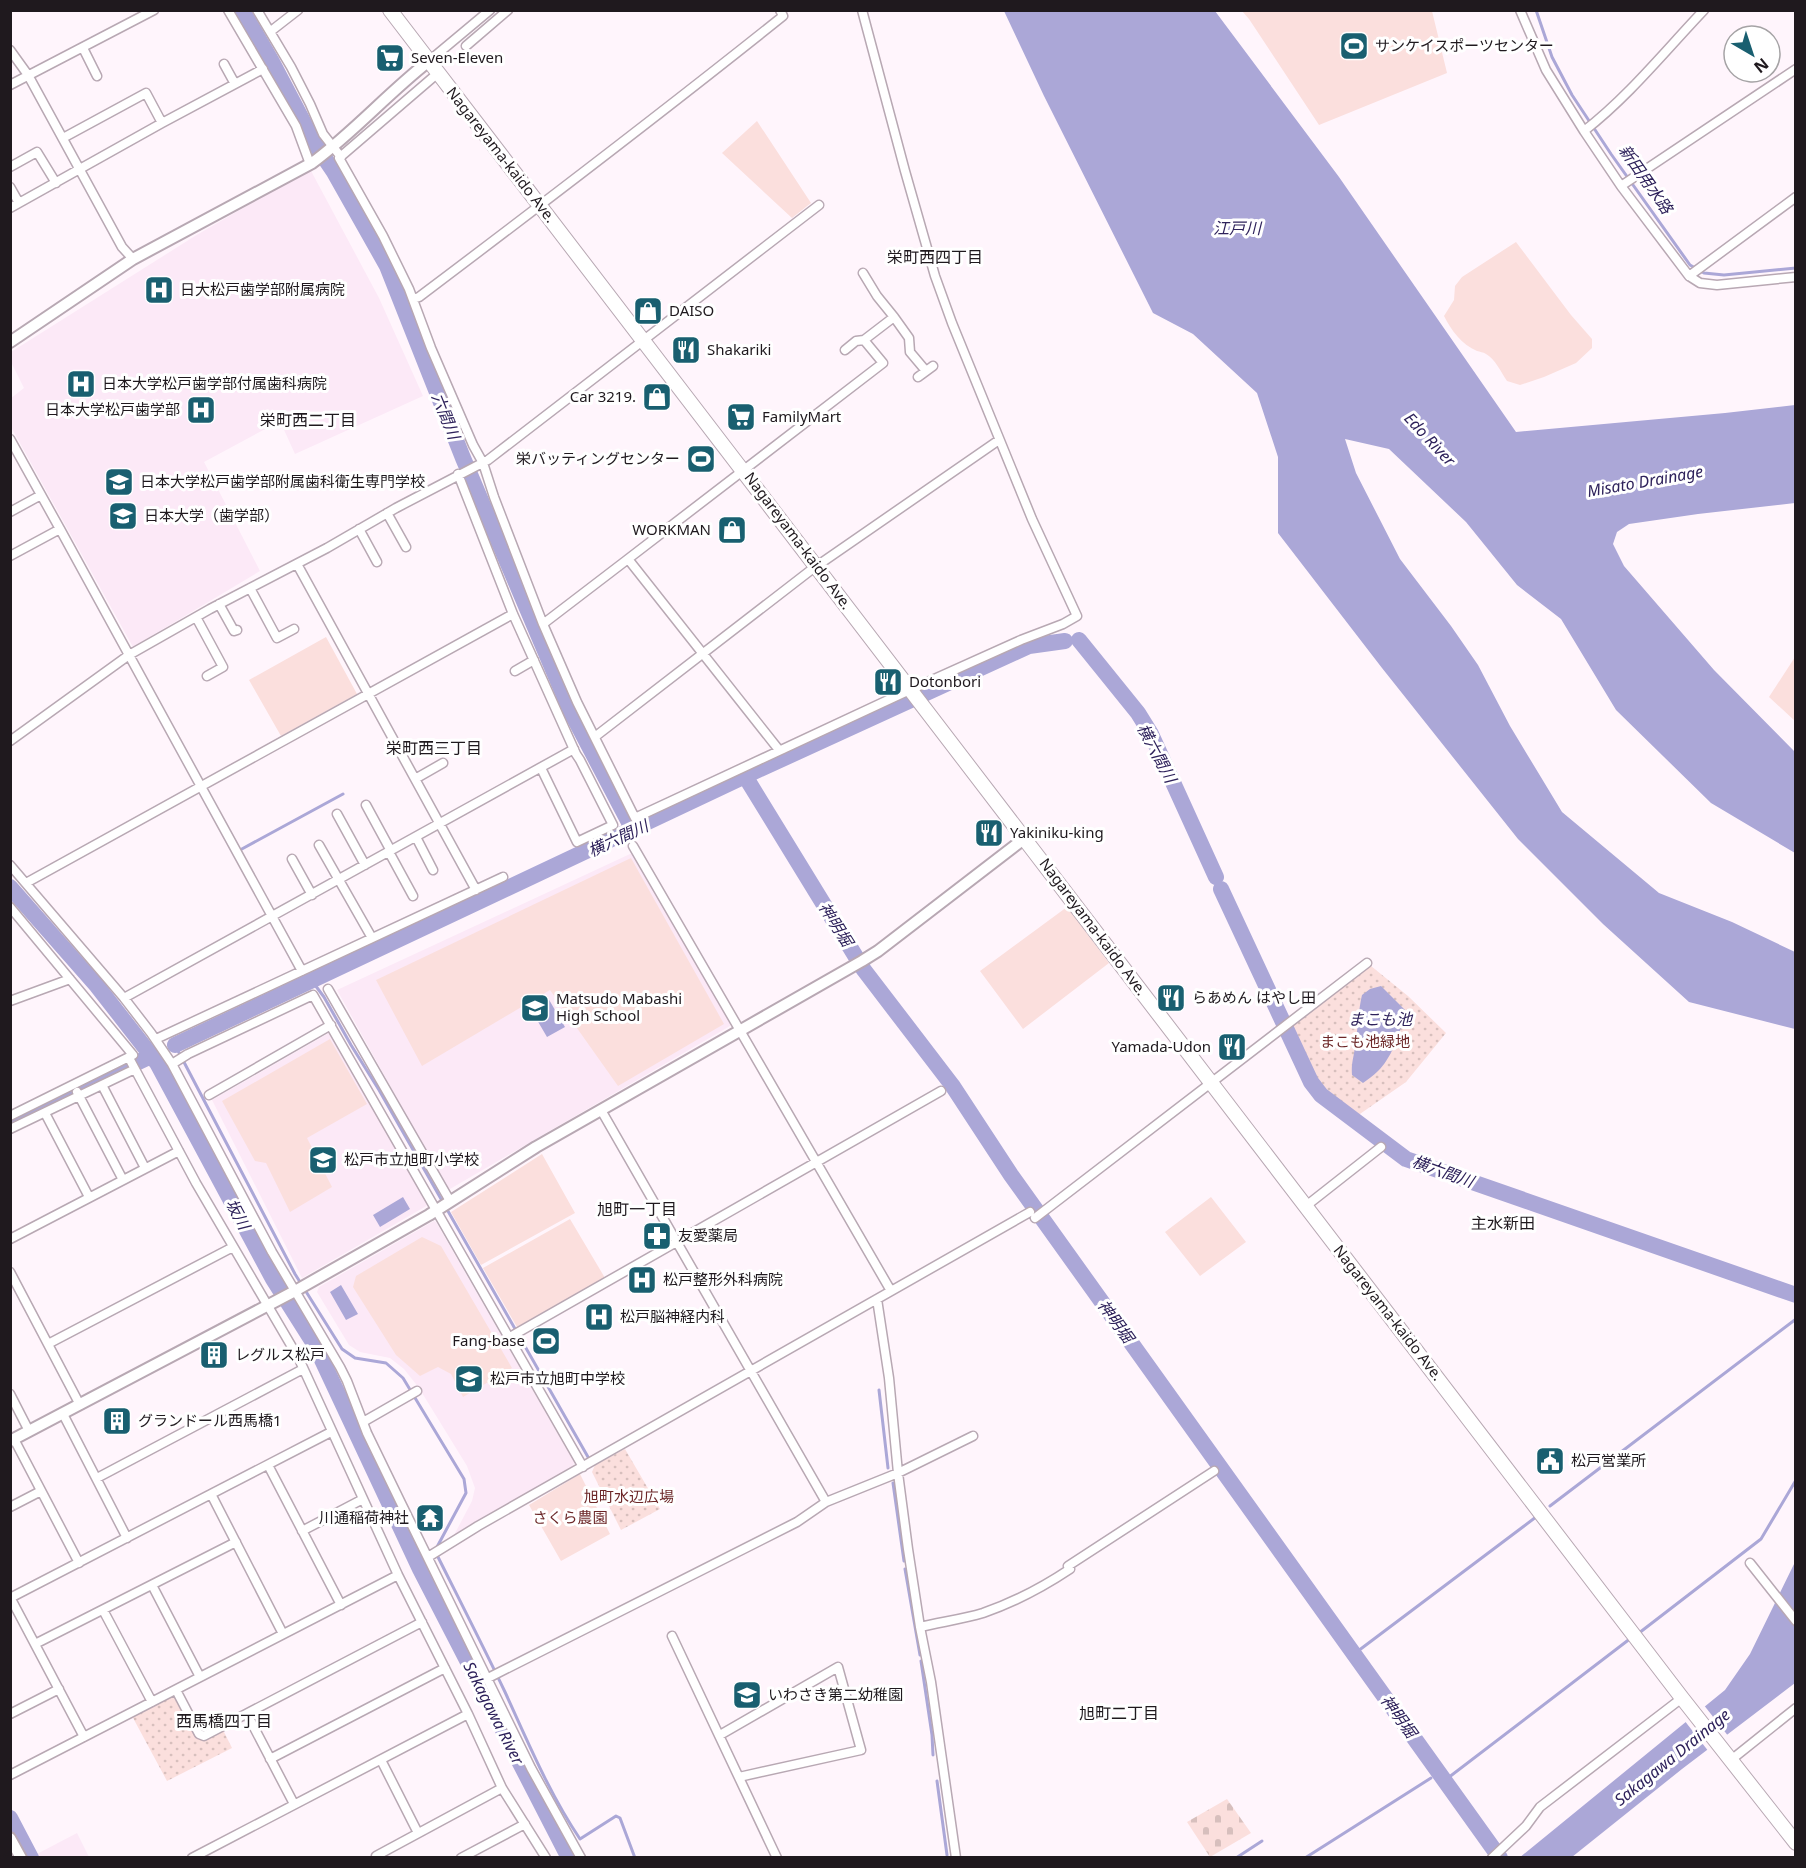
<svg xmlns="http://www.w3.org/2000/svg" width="1806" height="1868" font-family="'Noto Sans','Noto Sans JP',sans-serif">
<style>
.built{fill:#fce9f7}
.green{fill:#fbdfdd}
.cemetery{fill:url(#cemetery-stones)}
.park{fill:url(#park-dots)}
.water{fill:#aba7d7}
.pier{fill:#fff5fc}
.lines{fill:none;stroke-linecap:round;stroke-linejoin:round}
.stream{stroke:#aba7d7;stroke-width:3}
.river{stroke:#aba7d7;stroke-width:16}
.minor-casing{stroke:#b8a8b3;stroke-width:11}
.tertiary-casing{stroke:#b8a8b3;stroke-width:14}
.primary-casing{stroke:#b8a8b3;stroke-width:16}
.minor{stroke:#fff;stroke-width:8}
.tertiary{stroke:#fff;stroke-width:10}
.primary{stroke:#fff;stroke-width:14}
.labels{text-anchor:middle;stroke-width:6;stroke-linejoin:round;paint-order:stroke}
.poi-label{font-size:15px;fill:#1f191e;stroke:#fff;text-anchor:start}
.street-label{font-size:15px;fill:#1f191e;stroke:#fff}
.park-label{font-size:15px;fill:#6c2728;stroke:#fff}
.water-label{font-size:16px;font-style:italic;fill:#2e225b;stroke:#fff}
.neighbourhood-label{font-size:16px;fill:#1f191e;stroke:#fff}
</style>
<defs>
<pattern id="cemetery-stones" width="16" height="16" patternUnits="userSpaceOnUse" patternTransform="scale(1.5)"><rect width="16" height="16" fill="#fbdfdd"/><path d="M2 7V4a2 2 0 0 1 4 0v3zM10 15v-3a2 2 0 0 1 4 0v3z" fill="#d7bfbd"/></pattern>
<pattern id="park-dots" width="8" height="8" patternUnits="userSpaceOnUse" patternTransform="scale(1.5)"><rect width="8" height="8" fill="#fbdfdd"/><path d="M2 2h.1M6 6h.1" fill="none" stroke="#d7bfbd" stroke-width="1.8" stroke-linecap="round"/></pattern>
</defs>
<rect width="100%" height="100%" fill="#fff5fc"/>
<path class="built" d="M310 169 379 298 423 396 295 454 280 421 204 462 260 571 133 647 11 427 10 399 24 388 11 362V352L195 236Z
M630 854 634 855 731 1022 730 1026 450 1189 445 1185 337 990Z
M329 1033H333L428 1205 302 1278 212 1100Z
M434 1221 436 1222 574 1462 573 1467 479 1521 452 1539 472 1501 475 1488 467 1466 419 1388 404 1369 390 1358 360 1352 349 1345 317 1292 319 1287Z
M77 1833 89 1857H36L35 1855Z"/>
<path class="green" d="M1242 11H1432L1447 73 1319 125 1249 19Z
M757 121 811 203 792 218 722 153Z
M1516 242 1571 315 1592 339V348L1576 363 1544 377 1520 385 1507 381C1501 372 1495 359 1486 354 1483 352 1480 352 1477 351 1462 345 1451 330 1444 316L1454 300 1455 286 1462 277Z
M326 637 357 694 281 736 249 680Z
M1795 657V721L1769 697Z
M631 858 724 1024 618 1086 550 990 422 1066 376 980Z
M1067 907 1109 963 1023 1029 980 971Z
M330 1039 367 1104 307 1138 332 1187 290 1212 266 1163 255 1161 222 1101Z
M542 1154 575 1213 481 1265 451 1212Z
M1211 1197 1246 1242 1200 1276 1165 1232Z
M570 1219 605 1278 517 1327 483 1268Z
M422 1237 441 1246 512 1368 463 1397 451 1374 438 1367 420 1376 396 1355 353 1287 356 1276Z
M580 1474 610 1534 561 1561 529 1505Z"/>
<path class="cemetery" d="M1227 1799 1251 1833 1210 1857 1187 1822Z"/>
<path class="park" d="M1371 966 1408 996 1446 1033 1406 1082 1357 1116 1330 1099 1314 1082 1290 1028Z
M625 1449 660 1509 621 1530 592 1472 595 1465Z
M172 1696 176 1697 198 1738 204 1740 223 1730 232 1748 167 1781 132 1716Z"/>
<path class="water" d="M1004 11H1215L1339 177 1516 432 1725 413 1795 405V503L1698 514 1629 524 1617 532 1613 544 1624 566 1714 670 1795 752V853L1711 803 1616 710 1561 619 1517 585 1466 522 1389 449 1345 439 1356 473 1400 559 1451 626 1478 665 1510 726 1562 812 1659 893 1732 922 1795 952V1029L1689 1002 1603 924 1518 839 1382 668 1278 533V457L1257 393 1193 334 1153 313 1044 96Z
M1381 986 1405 1010C1402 1029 1392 1058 1378 1071 1373 1076 1368 1079 1363 1083L1352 1075C1351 1063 1354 1057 1355 1046 1358 1029 1358 1012 1362 995L1370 989Z
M548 998 565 1027 547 1037 530 1008Z
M403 1197 410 1209 380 1227 373 1215Z
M341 1285 358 1314 346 1320 330 1292Z
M1795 1562V1683L1682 1769 1572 1857 1519 1858 1725 1690 1750 1654Z"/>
<path class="pier" d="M1703 1704 1729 1737 1709 1752 1684 1720Z"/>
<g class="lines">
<path class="stream" d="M1536 10 1552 57 1572 95 1611 154 1690 265 1704 273 1724 275 1796 268
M240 850 343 794
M312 981 324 997 351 1045 379 1090 588 1457
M175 1045 295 1274 342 1349 355 1358 386 1363 403 1378 464 1479 466 1493 437 1547V1555C460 1601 483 1646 505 1692 528 1742 549 1793 580 1839L616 1816 620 1818 635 1858
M879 1390 888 1468
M893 1483 904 1561
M1550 1506 1796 1319
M905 1569 920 1655
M1639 1633 1761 1539 1796 1480
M1354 1654 1536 1517
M921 1661 932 1735 933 1755
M937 1781 947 1855
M1444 1781 1631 1638
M1236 1858 1262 1841
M1305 1858 1431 1778"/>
<path class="river" d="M242 10 271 60 315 144 334 172 387 266 463 458 571 712 633 830
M1079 640 1138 713 1151 734 1216 877
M745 776 864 970 952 1085 1011 1175 1500 1858
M10 887 97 986 157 1063 273 1279 316 1347 420 1569 569 1858
M1221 889 1311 1082 1321 1095 1406 1159 1796 1295
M175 1045 745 776 1029 646 1065 641
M10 1123 151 1056
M10 1818 31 1858"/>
<g class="minor-casing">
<path id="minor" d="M228 10 296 126 310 164
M257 10 291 67 310 104 323 134 341 157
M1520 10 1546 70 1584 131 1621 186 1689 276 1700 283 1717 285 1796 277
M271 31 298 10
M466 46 508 10
M83 48 97 76
M10 50 28 75 122 247 133 259
M429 61 490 10
M224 64 235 84
M438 73 339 158 383 236 409 289 431 348 473 445 483 463 494 497 543 624 577 702 635 818 901 694 1021 640 1063 624 1077 616 1032 519 952 323 935 276 905 171 862 10
M10 85 154 10
M1584 131C1629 96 1665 51 1704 10
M63 138 146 93 162 123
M10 167 37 152 56 183
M1621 186 1796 69
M10 187 19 203
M10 208 162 123 263 69
M1689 276 1796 197
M413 299 419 297C541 205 663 112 783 16L780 10
M894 317 909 338 910 352 926 371
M845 350 856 341 864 340
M918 377 933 366
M10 439 60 529 10 556
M458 474 513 614 576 754 580 760 613 825 577 842 541 768
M10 512 41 495
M387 513 406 547
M60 529 302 971
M359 529 377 562
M297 564 476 890
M250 588 277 638 294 629
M219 604 234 631 237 630
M196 617 223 667 207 676
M543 624 628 559
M515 671 534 660
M596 736 811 570 999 440
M10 741 129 655 210 609 327 548 396 508 488 460 819 205
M779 750 628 559 883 363 864 340 894 317 877 296 863 273
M415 779 443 763
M366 805 391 851
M337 814 365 865
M416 837 433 870
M319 845 372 938
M633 846 891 1291
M389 852 413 896
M292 859 312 895
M10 865 124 998 151 1033 172 1064 272 1252 340 1367 347 1381 367 1433 400 1501 531 1768 581 1858
M26 883 513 614
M10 907 133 1055 10 1116
M328 989 450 1201
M124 998 574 749
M10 1001 70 979
M156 1039 503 877
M129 1058 196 1183 299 1359 398 1575 468 1714 502 1788 546 1858
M172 1064 188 1054 313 995 583 1467
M102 1085 145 1168
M77 1092 123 1180
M209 1095 331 1025
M601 1110 826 1502
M45 1113 89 1197
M10 1129 135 1069
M1306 1206 1381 1147
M1035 1218 1367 963
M10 1239 179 1151
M10 1272 80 1405
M877 1299 889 1378 898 1473 908 1549 920 1627 931 1682 956 1858
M510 1337 941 1091
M48 1344 233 1247
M10 1394 29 1431
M63 1414 127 1538
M363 1422 417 1391
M14 1439 79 1563
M268 1465 341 1605
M97 1478 303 1369
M211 1494 283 1634
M10 1507 41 1491
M302 1531 363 1499
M428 1557 478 1526 1030 1212
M1750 1563 1796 1621
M1068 1566 1214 1471
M152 1585 200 1677
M10 1597 84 1737
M10 1598 331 1432
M103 1610 152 1702
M920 1627C941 1622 963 1619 983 1613 1015 1602 1043 1587 1070 1569
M672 1636 777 1858
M35 1644 236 1542
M488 1678 797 1522 826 1502 898 1473 973 1436
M176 1690 199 1734 204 1736 422 1622
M10 1714 59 1689
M247 1714 294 1804
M720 1735 838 1667 861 1750 739 1777
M270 1759 445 1668
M381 1760 418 1833
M1731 1760 1796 1708
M10 1775 398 1575
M192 1858 468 1714
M376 1858V1856L502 1788
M461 1858 525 1824
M1492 1858 1526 1826 1540 1807 1682 1698"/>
</g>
<g class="tertiary-casing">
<path id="tertiary" d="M10 342 133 259 312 163C354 132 388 93 429 61
M10 1441 295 1291 429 1215 536 1147 862 961 878 951 1025 838
M10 1838 21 1858"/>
</g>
<g class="primary-casing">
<path id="primary" d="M390 10 1682 1698 1796 1843"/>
</g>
<use href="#minor" class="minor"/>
<use href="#tertiary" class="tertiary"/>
<use href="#primary" class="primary"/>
</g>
<defs>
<g id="stadium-square" transform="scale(1.5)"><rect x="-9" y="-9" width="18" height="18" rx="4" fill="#195f70" stroke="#fff"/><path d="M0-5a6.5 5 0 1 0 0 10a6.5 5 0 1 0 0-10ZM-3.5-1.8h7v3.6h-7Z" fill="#fff"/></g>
<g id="supermarket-square" transform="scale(1.5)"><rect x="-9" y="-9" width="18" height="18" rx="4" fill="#195f70" stroke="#fff"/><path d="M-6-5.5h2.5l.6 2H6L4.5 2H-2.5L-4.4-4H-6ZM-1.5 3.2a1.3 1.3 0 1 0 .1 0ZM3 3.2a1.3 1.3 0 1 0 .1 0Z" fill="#fff"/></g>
<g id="hospital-square" transform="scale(1.5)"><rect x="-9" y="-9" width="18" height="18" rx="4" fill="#195f70" stroke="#fff"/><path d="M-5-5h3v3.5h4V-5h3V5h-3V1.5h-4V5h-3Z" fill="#fff"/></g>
<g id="shop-square" transform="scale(1.5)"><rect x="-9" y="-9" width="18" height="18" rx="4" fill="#195f70" stroke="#fff"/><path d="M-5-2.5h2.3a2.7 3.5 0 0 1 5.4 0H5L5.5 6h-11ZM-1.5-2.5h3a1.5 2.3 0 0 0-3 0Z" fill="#fff"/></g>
<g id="restaurant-square" transform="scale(1.5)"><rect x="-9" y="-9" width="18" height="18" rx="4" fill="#195f70" stroke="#fff"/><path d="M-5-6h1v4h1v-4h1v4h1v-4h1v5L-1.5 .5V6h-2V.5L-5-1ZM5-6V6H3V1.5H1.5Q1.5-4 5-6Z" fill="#fff"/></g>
<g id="university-square" transform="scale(1.5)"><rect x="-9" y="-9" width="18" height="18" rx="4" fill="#195f70" stroke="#fff"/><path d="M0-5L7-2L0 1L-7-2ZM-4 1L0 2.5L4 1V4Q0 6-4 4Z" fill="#fff"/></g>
<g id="school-square" transform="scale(1.5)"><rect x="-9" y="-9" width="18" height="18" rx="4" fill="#195f70" stroke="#fff"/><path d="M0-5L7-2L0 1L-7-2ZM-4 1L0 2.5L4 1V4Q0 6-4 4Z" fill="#fff"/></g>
<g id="pharmacy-square" transform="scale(1.5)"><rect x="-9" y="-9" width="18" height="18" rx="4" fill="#195f70" stroke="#fff"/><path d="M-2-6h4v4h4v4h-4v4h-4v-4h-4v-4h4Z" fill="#fff"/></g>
<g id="building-square" transform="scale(1.5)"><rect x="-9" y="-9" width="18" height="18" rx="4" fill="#195f70" stroke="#fff"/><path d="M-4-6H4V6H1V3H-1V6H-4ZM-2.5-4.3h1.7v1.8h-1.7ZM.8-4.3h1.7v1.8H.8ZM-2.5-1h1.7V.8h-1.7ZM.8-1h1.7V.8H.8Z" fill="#fff"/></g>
<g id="civic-square" transform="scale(1.5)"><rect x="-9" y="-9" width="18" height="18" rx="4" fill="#195f70" stroke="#fff"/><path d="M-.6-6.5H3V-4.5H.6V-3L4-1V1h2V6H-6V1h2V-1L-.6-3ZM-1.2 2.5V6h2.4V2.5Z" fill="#fff"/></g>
<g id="temple-square" transform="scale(1.5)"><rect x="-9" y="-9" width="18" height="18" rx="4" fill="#195f70" stroke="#fff"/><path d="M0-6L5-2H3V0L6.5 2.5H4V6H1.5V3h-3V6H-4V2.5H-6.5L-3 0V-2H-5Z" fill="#fff"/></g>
</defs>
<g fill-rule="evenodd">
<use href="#stadium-square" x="1354" y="46"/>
<use href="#supermarket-square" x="390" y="58"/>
<use href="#hospital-square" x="159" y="290"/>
<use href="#shop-square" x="648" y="311"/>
<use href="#restaurant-square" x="686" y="350"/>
<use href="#hospital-square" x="81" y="384"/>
<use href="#shop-square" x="657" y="397"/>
<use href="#hospital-square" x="201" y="410"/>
<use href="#supermarket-square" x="741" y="417"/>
<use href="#stadium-square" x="701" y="459"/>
<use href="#university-square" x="119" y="482"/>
<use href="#university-square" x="123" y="516"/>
<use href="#shop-square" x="732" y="530"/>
<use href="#restaurant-square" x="888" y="682"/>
<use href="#restaurant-square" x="989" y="833"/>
<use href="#restaurant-square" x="1171" y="998"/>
<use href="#school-square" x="535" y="1008"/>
<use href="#restaurant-square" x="1232" y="1047"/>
<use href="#school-square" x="323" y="1160"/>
<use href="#pharmacy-square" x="657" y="1236"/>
<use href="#hospital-square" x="642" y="1280"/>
<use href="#hospital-square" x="599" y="1317"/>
<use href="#stadium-square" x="546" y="1341"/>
<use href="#building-square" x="214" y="1355"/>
<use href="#school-square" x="469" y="1379"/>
<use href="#building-square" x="117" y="1421"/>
<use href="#civic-square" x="1550" y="1461"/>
<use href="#temple-square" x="430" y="1518"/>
<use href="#school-square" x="747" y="1695"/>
</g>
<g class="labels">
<g class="poi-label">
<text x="1375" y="51">サンケイスポーツセンター</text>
<text x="411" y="63">Seven-Eleven</text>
<text x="180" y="295">日大松戸歯学部附属病院</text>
<text x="669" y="316">DAISO</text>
<text x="707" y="355">Shakariki</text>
<text x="102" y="389">日本大学松戸歯学部付属歯科病院</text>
<text x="636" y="402" text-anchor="end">Car 3219.</text>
<text x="180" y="415" text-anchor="end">日本大学松戸歯学部</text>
<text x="762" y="422">FamilyMart</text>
<text x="680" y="464" text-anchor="end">栄バッティングセンター</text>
<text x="140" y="487">日本大学松戸歯学部附属歯科衛生専門学校</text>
<text x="144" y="521">日本大学（歯学部）</text>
<text x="711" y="535" text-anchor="end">WORKMAN</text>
<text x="909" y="687">Dotonbori</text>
<text x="1010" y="838">Yakiniku-king</text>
<text x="1192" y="1003">らあめん はやし田</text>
<text x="556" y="1004">Matsudo Mabashi<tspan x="556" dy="17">High School</tspan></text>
<text x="1211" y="1052" text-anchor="end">Yamada-Udon</text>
<text x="344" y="1165">松戸市立旭町小学校</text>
<text x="678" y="1241">友愛薬局</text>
<text x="663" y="1285">松戸整形外科病院</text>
<text x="620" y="1322">松戸脳神経内科</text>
<text x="525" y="1346" text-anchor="end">Fang-base</text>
<text x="235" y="1360">レグルス松戸</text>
<text x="490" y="1384">松戸市立旭町中学校</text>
<text x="138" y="1426">グランドール西馬橋1</text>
<text x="1571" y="1466">松戸営業所</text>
<text x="409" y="1523" text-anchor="end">川通稲荷神社</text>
<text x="768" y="1700">いわさき第二幼稚園</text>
</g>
<g class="street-label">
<text transform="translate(501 155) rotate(52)" y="5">Nagareyama-kaido Ave.</text>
<text transform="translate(798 541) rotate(53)" y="5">Nagareyama-kaido Ave.</text>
<text transform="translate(1093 927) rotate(53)" y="5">Nagareyama-kaido Ave.</text>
<text transform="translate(1388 1313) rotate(52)" y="5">Nagareyama-kaido Ave.</text>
</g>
<g class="park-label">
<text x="1365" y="1047">まこも池緑地</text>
<text x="629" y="1502">旭町水辺広場</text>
<text x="570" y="1523">さくら農園</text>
</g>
<g class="water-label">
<text transform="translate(1646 179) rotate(55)" y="6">新田用水路</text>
<text x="1237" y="234">江戸川</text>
<text transform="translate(446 416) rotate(68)" y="6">六間川</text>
<text transform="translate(1430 439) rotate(47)" y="6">Edo River</text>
<text transform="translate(1645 481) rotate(-10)" y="6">Misato Drainage</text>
<text transform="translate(1157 753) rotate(62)" y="6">横六間川</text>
<text transform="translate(618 838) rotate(-25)" y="6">横六間川</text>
<text transform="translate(836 924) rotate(58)" y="6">神明堀</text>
<text x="1380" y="1025">まこも池</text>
<text transform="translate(1443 1171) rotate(20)" y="6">横六間川</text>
<text transform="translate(238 1214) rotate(62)" y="6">坂川</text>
<text transform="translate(1116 1321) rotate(54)" y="6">神明堀</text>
<text transform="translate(494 1713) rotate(63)" y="6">Sakagawa River</text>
<text transform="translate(1399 1716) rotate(54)" y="6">神明堀</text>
<text transform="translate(1672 1757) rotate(-39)" y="6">Sakagawa Drainage</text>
</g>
<g class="neighbourhood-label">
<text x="935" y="263">栄町西四丁目</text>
<text x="308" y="426">栄町西二丁目</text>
<text x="434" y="754">栄町西三丁目</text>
<text x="637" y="1215">旭町一丁目</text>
<text x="1503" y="1229">主水新田</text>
<text x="1119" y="1719">旭町二丁目</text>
<text x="224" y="1727">西馬橋四丁目</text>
</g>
</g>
<rect width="1806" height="1868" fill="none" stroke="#1f191e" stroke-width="24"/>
<g transform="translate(1752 54) rotate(141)"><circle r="28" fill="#ffffff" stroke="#a5a3a5" stroke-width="1.5"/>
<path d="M0-4.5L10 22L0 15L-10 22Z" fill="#195f70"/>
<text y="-9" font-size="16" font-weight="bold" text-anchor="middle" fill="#1f191e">N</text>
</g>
</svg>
